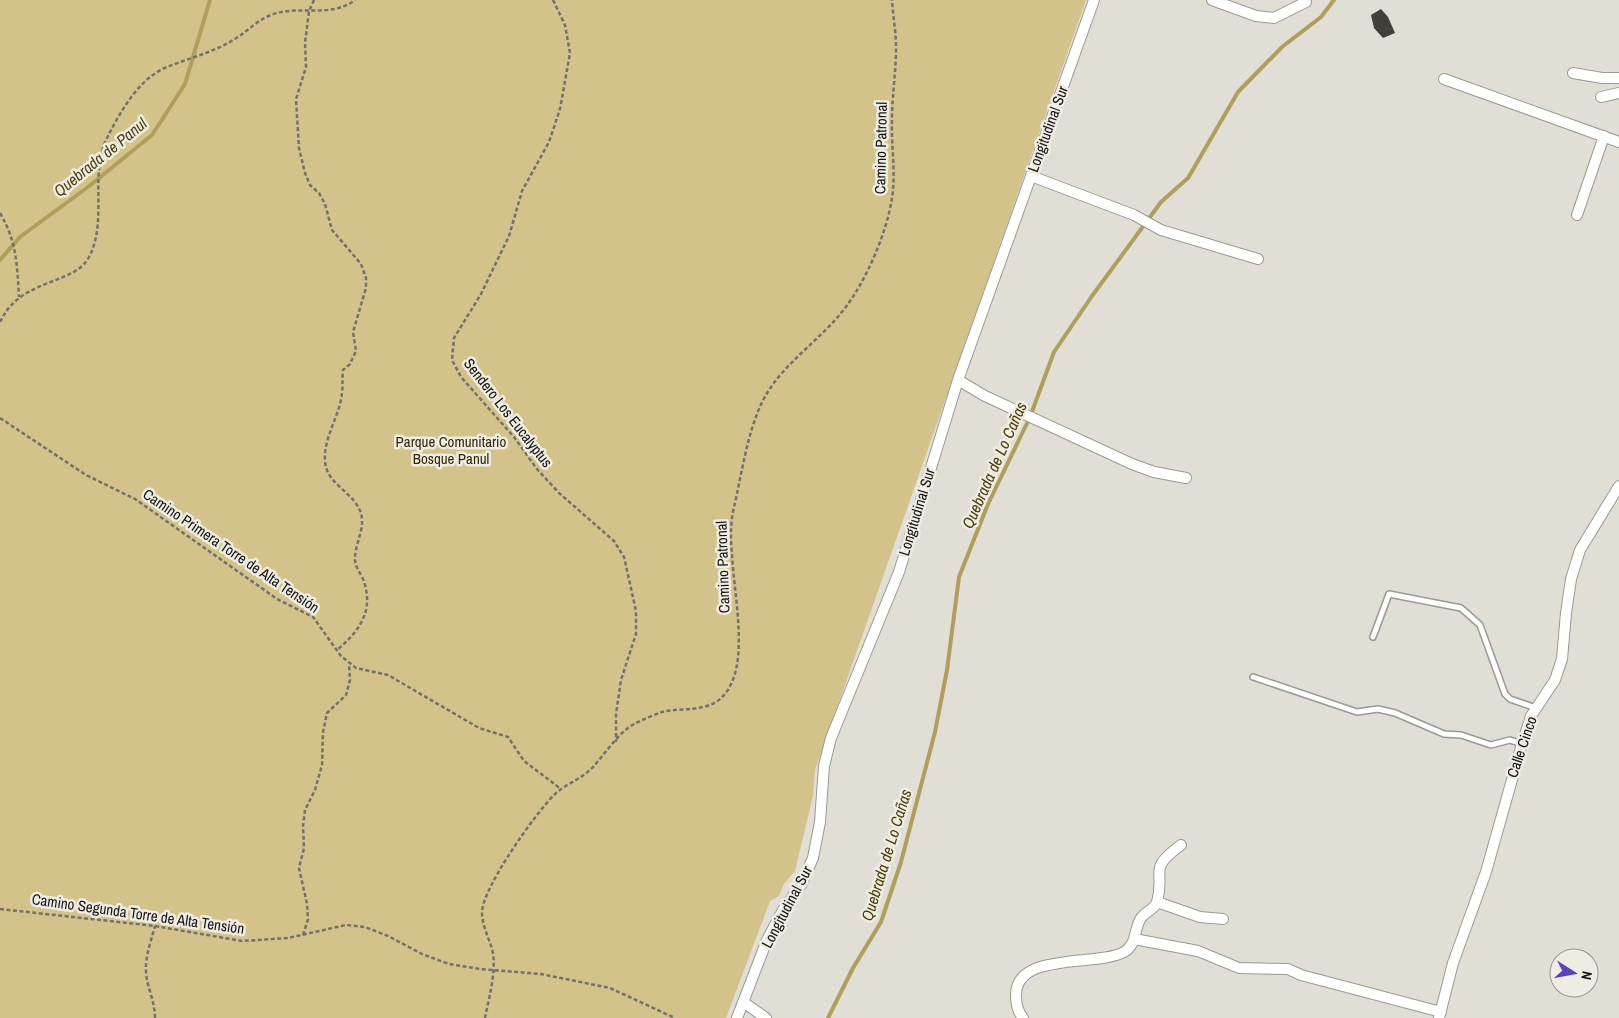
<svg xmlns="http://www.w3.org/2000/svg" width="1619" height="1018" font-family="'Archivo Narrow',sans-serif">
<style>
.green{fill:#d3c38b}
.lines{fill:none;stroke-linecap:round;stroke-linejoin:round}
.stream{stroke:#b09e5c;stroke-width:4}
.building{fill:#413f39}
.service-casing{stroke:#9b9991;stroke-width:8}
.minor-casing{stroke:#9b9991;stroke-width:12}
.path{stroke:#73716c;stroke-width:2.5;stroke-dasharray:4 2.5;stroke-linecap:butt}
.service{stroke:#fff;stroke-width:5}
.minor{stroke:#fff;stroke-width:10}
.labels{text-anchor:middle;stroke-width:5;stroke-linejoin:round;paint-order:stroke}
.street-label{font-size:15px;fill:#151412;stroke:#eeece3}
.park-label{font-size:15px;fill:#31290a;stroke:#eeece3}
.water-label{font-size:16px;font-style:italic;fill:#4b3e07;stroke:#eeece3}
</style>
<rect width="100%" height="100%" fill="#e1ded6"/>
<path class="green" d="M0 0H1086L815 770 813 796 795 871 784 884 779 896 770 901 726 1018H0Z"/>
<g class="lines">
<path class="stream" d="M0 260 20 237 88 187 152 135 185 84 210 0
M828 1018 853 968 881 922 901 862 935 732 947 670 959 577 988 504 1030 417 1054 352 1092 296 1161 202 1188 178 1238 92 1282 47 1321 17 1334 0"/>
</g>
<path class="building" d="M1381 9 1388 17 1395 33 1383 38 1374 28 1371 15Z"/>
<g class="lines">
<g class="service-casing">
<path id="service" d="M1373 637 1389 594 1461 608 1480 625 1505 694 1510 699 1536 708
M1253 677 1357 712 1378 709 1395 713 1444 734 1461 735 1491 745 1510 740 1522 744"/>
</g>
<g class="minor-casing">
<path id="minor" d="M1212 0 1256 16 1274 18 1306 2
M1573 73 1602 78H1619
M1444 79 1619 142
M1601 97 1619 93
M1031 176 1134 215 1161 230 1258 259
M1577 215 1604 136
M958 380 985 396 1132 464 1154 472 1186 478
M1157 902 1200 917 1223 919
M1134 939 1198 951 1239 968 1288 969 1301 975 1441 1012
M743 1002 766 1018
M737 1018 767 940 783 910 801 885 813 858 820 822 824 766 831 738 899 572 958 380 1094 0
M1023 1018C1018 1012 1016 1004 1016 996 1015 951 1097 967 1124 952 1137 945 1134 928 1141 918 1146 911 1154 910 1157 902 1166 869 1146 871 1181 845
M1439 1018 1453 963 1486 872 1522 744 1531 716 1555 680 1562 659 1566 613 1571 579 1580 550 1619 486"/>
</g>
<path class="path" d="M314 0 309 11 305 43 306 67 296 99 299 148 305 173 310 185 319 193 325 204 332 230 361 264 366 278V288L353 332 356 351 350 364 343 370C342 378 343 385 342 393 340 417 320 442 326 467 330 483 349 492 357 505 369 523 356 539 355 557 354 568 363 575 365 585 373 614 357 633 337 650
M553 0 565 25 570 53 560 109 549 142 522 191 509 236 481 294 454 338 452 360 461 377 514 437 537 469 559 493 614 541 624 557 636 611V634L621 680 616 714V742
M0 213C17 242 17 265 19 297
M0 322C21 277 74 286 89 257 108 221 89 174 107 138 120 112 139 78 167 67 189 58 212 53 233 40 246 33 257 20 271 15 298 4 330 19 355 0
M0 418 86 475 135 499 277 599 313 617 341 656 356 668 388 675 479 728 508 737 524 761 561 789
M0 909 155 926 242 941 288 938 346 925 365 927 388 936 422 954 449 964 480 969 541 974 610 988 675 1018
M303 935 308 919 307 904 299 868 304 848 303 826 305 810 315 790 322 765 323 732 327 713 346 695 350 680 349 664
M155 1018C155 1001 147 988 146 972 145 957 151 941 155 926
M485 1018C489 997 496 974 493 953 490 939 482 927 482 912 483 887 535 814 554 795 565 784 582 779 593 767 605 754 618 733 634 724 642 720 653 715 662 712 682 707 709 713 724 695 758 656 721 558 734 507 743 469 749 418 771 387 792 357 823 337 845 308 866 281 887 232 892 198 896 172 891 146 892 120 892 96 896 72 896 48 896 32 893 16 892 0"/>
<use href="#service" class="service"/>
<use href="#minor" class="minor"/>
</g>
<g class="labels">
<g class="street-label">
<text transform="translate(1048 129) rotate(-70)" y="5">Longitudinal Sur</text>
<text transform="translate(881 148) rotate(-89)" y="5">Camino Patronal</text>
<text transform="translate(508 413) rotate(52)" y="5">Sendero Los Eucalyptus</text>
<text transform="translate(917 512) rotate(-73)" y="5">Longitudinal Sur</text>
<text transform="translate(231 551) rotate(34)" y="5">Camino Primera Torre de Alta Tensión</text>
<text transform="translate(723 567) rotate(-92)" y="5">Camino Patronal</text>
<text transform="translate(1522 747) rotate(-71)" y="5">Calle Cinco</text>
<text transform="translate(787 907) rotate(-62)" y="5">Longitudinal Sur</text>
<text transform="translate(138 914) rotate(8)" y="5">Camino Segunda Torre de Alta Tensión</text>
</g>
<g class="park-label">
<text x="451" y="447">Parque Comunitario<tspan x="451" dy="17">Bosque Panul</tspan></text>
</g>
<g class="water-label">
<text transform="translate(100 157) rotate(-39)" y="6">Quebrada de Panul</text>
<text transform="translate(994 465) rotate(-66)" y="6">Quebrada de Lo Cañas</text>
<text transform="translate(886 855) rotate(-73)" y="6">Quebrada de Lo Cañas</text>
</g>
</g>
<g transform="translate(1574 973) rotate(101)"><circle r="24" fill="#eeece3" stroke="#97968f"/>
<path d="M0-4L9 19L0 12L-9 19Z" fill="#5944bc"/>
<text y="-8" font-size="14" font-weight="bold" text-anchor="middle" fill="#151412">N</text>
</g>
</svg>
